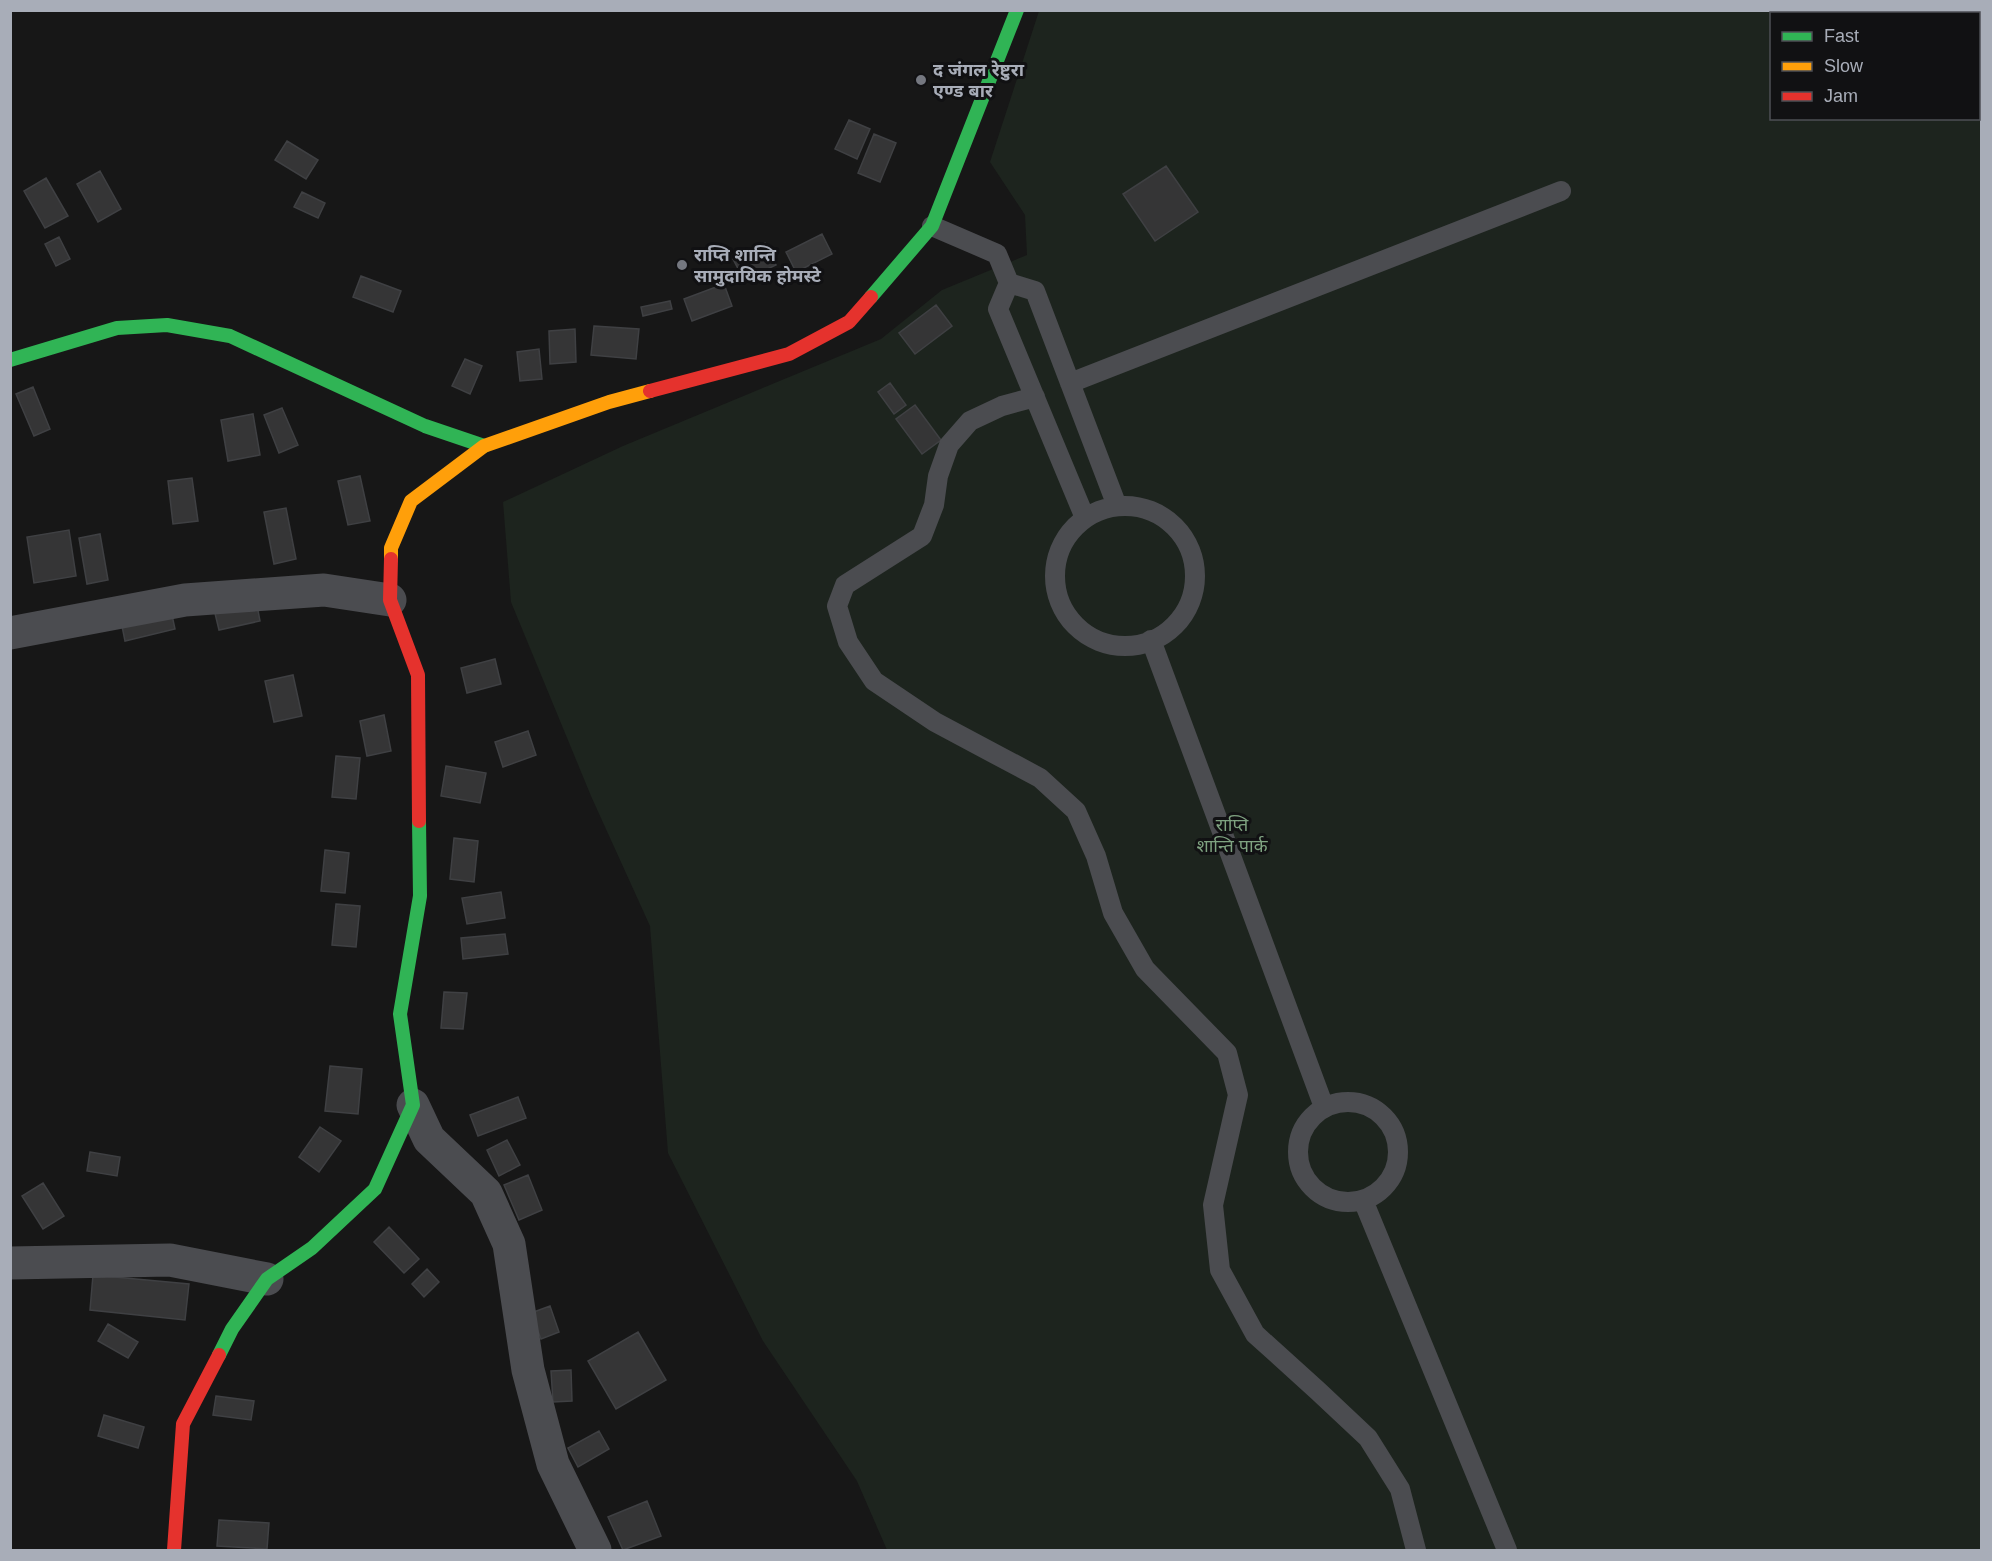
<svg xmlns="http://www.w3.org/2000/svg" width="1992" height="1561" font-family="Helvetica,'Noto Sans Devanagari',sans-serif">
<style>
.green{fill:#1d241e;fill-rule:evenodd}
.building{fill:#353536;stroke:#3f4043;stroke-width:1.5}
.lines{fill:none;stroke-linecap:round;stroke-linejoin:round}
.lane{stroke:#4b4c50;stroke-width:20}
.street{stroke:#4b4c50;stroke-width:33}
.fast{stroke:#30b455;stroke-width:14}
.slow{stroke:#ff9f0a;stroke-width:14}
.jam{stroke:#e5322d;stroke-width:14}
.poi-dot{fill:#757880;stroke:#111113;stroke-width:2}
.labels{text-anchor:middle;stroke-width:6;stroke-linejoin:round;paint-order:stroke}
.poi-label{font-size:18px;font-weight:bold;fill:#a8adb8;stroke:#111113;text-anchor:start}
.park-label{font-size:18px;fill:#7fa381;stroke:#111113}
</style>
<rect width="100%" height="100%" fill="#171717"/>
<path class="green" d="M1039 11H1981V1550H887L857 1481 763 1341 668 1153 650 926 591 796 511 602 503 502 623 446 881 339 942 290 1027 255 1025 215 990 162ZM1772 14H1978V118H1772Z"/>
<path class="building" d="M849 120 870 129 857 159 835 149Z
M874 134 896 143 880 182 858 173Z
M287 141 318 160 306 179 275 160Z
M1166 166 1198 212 1155 241 1123 194Z
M100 171 121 209 98 222 77 184Z
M46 178 68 216 45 228 24 191Z
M302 192 325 203 318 218 294 207Z
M822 234 832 254 796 272 786 252Z
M59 237 70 259 56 266 45 244Z
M765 243 776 265 744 280 733 259Z
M361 276 401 291 393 312 353 297Z
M724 284 732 306 692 321 684 299Z
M670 301 672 309 643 316 641 307Z
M936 305 952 326 915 354 899 333Z
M594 326 639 329 636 359 591 355Z
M575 329 576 362 550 364 549 331Z
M539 349 542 379 520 381 517 352Z
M465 359 482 366 470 394 452 386Z
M890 383 906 405 894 414 878 392Z
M33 387 50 429 34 436 16 394Z
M915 405 941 440 922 454 896 419Z
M282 408 298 445 279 453 264 415Z
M253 414 260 455 228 461 221 420Z
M360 476 370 521 348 525 338 481Z
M192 478 198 521 173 524 168 481Z
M286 508 296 559 274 564 264 512Z
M69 530 76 576 34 583 27 537Z
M100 534 108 580 87 584 79 538Z
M255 595 260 621 219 630 213 605Z
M170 606 175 629 125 641 120 616Z
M495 659 501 684 467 693 461 668Z
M293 675 302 716 274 722 265 681Z
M384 715 391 751 367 756 360 721Z
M528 731 536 755 503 767 495 742Z
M336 756 360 758 356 799 332 797Z
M446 766 486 773 480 803 441 796Z
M454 838 478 841 474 882 450 879Z
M325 850 349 853 345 893 321 891Z
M501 892 505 918 467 924 462 898Z
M336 904 360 906 356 947 332 945Z
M505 934 508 954 463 959 461 938Z
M444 992 467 993 463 1029 441 1028Z
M330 1066 362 1069 358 1114 325 1111Z
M518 1097 526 1118 478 1136 470 1115Z
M320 1127 341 1141 319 1172 299 1157Z
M507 1140 520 1165 499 1176 487 1150Z
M90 1152 120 1157 117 1176 87 1171Z
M528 1175 542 1210 519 1220 504 1185Z
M43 1183 64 1216 43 1229 22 1196Z
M389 1227 419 1259 404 1273 374 1242Z
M427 1269 439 1282 424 1297 412 1284Z
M93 1275 189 1284 185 1320 90 1310Z
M550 1306 559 1332 541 1339 531 1313Z
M108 1324 138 1342 128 1358 98 1341Z
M638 1332 666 1380 616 1409 588 1361Z
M571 1370 572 1401 553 1402 551 1371Z
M216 1396 254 1401 251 1420 213 1415Z
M104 1415 144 1427 138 1448 98 1436Z
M599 1431 609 1449 578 1467 568 1448Z
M647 1501 661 1536 623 1550 608 1517Z
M219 1520 269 1523 267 1549 217 1546Z"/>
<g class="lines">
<path class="lane" d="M932 226 997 254 1009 283 998 309 1085 518
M1009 283 1035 291 1117 506
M1070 383 1561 191
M1035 397 1002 406 970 421 949 445 938 476 934 505 922 536 845 585 837 606 848 642 874 681 935 722 1040 778 1076 811 1096 856 1113 913 1145 969 1227 1053 1238 1095 1213 1205 1220 1270 1255 1334 1318 1391 1368 1438 1400 1489 1416 1550
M1055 576a70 70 0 1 1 140 0a70 70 0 1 1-140 0Z
M1151 640 1324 1107
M1298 1152a50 50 0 1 1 100 0a50 50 0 1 1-100 0Z
M1363 1200 1507 1550"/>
<path class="street" d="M10 633 185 600 324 590 390 600
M413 1105 429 1139 486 1193 509 1244 528 1370 553 1464 595 1550
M10 1263 170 1260 267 1279"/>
<path class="fast" d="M871 297 932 226 1017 10
M10 360 117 328 167 325 230 336 425 426 484 446
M219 1355 232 1329 267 1279 312 1248 375 1189 413 1105 400 1014 420 896 419 821"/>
<path class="slow" d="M391 559V548L411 501 484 446 609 402 650 391"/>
<path class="jam" d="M650 391 789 354 849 322 871 297
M391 559 390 600 418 675 419 821
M174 1550 183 1424 219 1355"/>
</g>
<g class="poi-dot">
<circle cx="921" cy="80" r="6"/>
<circle cx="682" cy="265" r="6"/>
</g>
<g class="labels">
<g class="poi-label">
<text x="933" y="76">द जंगल रेष्टुरा<tspan x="933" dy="21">एण्ड बार</tspan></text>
<text x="694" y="261">राप्ति शान्ति<tspan x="694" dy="21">सामुदायिक होमस्टे</tspan></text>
</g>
<g class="park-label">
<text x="1232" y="831">राप्ति<tspan x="1232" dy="21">शान्ति पार्क</tspan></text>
</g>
</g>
<rect width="1992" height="1561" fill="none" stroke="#a8adb8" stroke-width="24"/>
<rect x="1770" y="12" width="210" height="108" fill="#111113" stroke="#4d4f55" stroke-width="1.5"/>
<rect x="1782" y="32" width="30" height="9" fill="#30b455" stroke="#4d4f55" stroke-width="1.5"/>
<text x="1824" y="42" font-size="18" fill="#a8adb8">Fast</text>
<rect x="1782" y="62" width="30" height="9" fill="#ff9f0a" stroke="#4d4f55" stroke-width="1.5"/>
<text x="1824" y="72" font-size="18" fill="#a8adb8">Slow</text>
<rect x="1782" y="92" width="30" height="9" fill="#e5322d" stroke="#4d4f55" stroke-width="1.5"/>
<text x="1824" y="102" font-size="18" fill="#a8adb8">Jam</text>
</svg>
